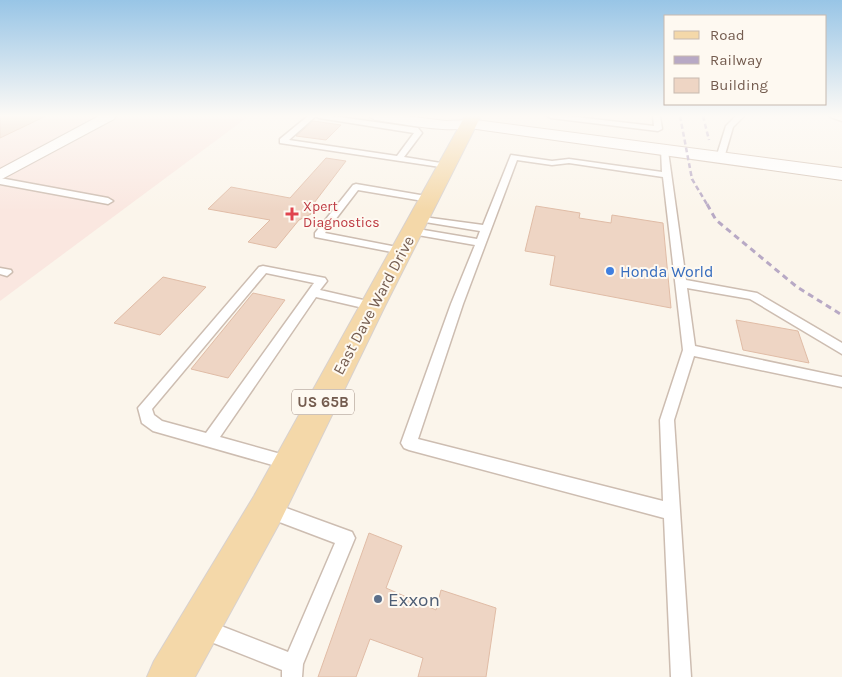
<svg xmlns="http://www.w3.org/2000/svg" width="842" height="677" font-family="Karla,sans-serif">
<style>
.commercial{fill:#fae7e0}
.building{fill:#eed5c4;stroke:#e0bca6}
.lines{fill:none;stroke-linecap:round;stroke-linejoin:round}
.lane-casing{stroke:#cdbdb1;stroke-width:3}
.street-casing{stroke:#cdbdb1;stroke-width:2}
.secondary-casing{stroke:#d1bfb1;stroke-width:2}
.primary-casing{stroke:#d8d1ce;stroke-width:2}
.lane{fill:#fff;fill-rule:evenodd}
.street{fill:#fff;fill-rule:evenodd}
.secondary{fill:#fff;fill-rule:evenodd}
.primary{fill:#f4d8a9;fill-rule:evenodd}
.rail-far1{stroke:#b8a9c5;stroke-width:2.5;stroke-dasharray:5 3;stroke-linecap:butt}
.rail{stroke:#b8a9c5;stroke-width:3;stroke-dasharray:6 4.5;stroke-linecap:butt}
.health-dot{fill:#e0444e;stroke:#fef9f1;stroke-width:2}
.shop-dot{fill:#3f7fe0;stroke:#fef9f1;stroke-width:2}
.service-dot{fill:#5c6f8a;stroke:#fef9f1;stroke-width:2}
.labels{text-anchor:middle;stroke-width:4;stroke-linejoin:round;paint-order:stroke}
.far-health-label{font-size:14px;fill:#be3a42;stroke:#fef9f1;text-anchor:start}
.shield{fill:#fef9f1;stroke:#9d8b80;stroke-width:1}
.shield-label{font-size:15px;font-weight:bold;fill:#745c4f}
.shop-label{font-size:16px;fill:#366cbe;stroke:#fef9f1;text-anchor:start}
.street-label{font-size:16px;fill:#745c4f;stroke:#fef9f1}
.near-service-label{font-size:19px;fill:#4e5e75;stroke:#fef9f1;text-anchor:start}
</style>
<rect width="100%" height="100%" fill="#fbf5eb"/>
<path class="commercial" d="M0 116H249L0 301Z"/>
<path class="building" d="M0 116H46L0 138Z
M313 121 341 125 326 140 296 136Z
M326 158 346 161 311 207V214L299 220 276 248 248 242 270 220 208 209 231 187 290 198Z
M536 206 580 213 579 218 611 223 612 215 663 223 671 308 550 285 555 256 525 251Z
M163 277 206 287 160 335 114 323Z
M253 293 285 300 228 378 191 369Z
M736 320 798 331 809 363 743 350Z
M369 533 402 546 386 588 436 610 441 590 496 608 486 677H418L423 658 370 639 356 677H318Z"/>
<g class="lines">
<g class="lane-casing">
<path id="lane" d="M308 116H332L418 128 422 133 404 157 447 164 451 166 447 168 280 143V139ZM316 116 319 118 414 133 397 156 289 140Z
M547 116H567L654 126 653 116H660L662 129 658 131 551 118Z
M736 116H744L733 127 724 158 717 160 716 158 726 126Z
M829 116 842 117V121L831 117Z
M661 149 668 151 686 280 757 293 842 343V354L750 299 687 288 695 346 842 377V387L694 356 674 420 691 677H671L664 518 409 450 404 448 401 443 451 304 475 245 412 234 407 231 412 228 477 239 480 231 419 221 414 218 416 216 483 225 511 155 552 161 569 159 662 172ZM517 160 552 165 569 163 663 177 683 350 660 420 663 501 418 439 463 304Z
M0 178 108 198 113 201 108 204 0 184Z
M356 184 432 197 434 199 429 202 358 190 325 233 402 248 407 251 406 253 402 254 315 237V233L353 185Z
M263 266 325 278 327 281 320 290 372 302 378 306 372 310 316 297 220 437 295 458 298 463 295 468 290 470 153 431 142 423 138 408 259 267ZM266 273 314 283 206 433 162 421 154 415 152 409Z
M0 268 11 270 12 272 7 276 0 274Z
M267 501 352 532 355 538 303 664 302 677H282V670L196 636 193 629 196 622 203 619 288 652 335 543 261 515 259 509 261 503Z"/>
</g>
<g class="street-casing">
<path id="street" d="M99 116H116L114 119 0 180V169Z
M368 116H405L446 121 468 120 475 124C465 137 392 122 375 120Z"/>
</g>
<g class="secondary-casing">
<path id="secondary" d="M468 119 842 168V180L462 127 460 124 462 121Z"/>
</g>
<g class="primary-casing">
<path id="primary" d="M465 116H481L385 306 280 522 195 677H147L154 661 254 496Z"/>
</g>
<use href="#lane" class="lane"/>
<use href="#street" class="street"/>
<use href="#secondary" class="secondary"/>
<use href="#primary" class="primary"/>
<path class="rail-far1" d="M680 116 692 179 708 206
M703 116 709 140"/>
<path class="rail" d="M707 204 716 220 797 287 842 315"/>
</g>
<linearGradient id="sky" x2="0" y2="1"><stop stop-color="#98c5e6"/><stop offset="0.55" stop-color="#fdfaf6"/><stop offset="1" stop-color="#fdfaf6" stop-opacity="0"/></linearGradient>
<rect width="842" height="211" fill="url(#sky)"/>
<path class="health-dot" d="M289.5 206.5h5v5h5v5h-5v5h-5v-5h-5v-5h5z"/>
<circle class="shop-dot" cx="610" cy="271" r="5"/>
<circle class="service-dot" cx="378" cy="599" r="5"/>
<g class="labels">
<g class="far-health-label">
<text x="303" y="211">Xpert<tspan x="303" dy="16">Diagnostics</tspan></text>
</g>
<rect class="shield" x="292" y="389.5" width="62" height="25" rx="4"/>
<g class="shield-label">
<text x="323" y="407">US 65B</text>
</g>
<g class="shop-label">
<text x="620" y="277">Honda World</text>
</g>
<g class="street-label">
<text transform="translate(373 305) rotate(-62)" y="6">East Dave Ward Drive</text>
</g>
<g class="near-service-label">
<text x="388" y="606">Exxon</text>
</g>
</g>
<rect x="664" y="15" width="162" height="90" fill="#fef9f1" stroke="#c7bab0"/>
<rect x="674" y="31" width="25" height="8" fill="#f4d8a9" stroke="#c7bab0"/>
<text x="710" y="40" font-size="15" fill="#745c4f">Road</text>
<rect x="674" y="56" width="25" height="8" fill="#b8a9c5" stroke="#c7bab0"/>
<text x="710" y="65" font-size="15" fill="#745c4f">Railway</text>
<rect x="674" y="78" width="25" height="15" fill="#eed5c4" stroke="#c7bab0"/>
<text x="710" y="90" font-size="15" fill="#745c4f">Building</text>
</svg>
